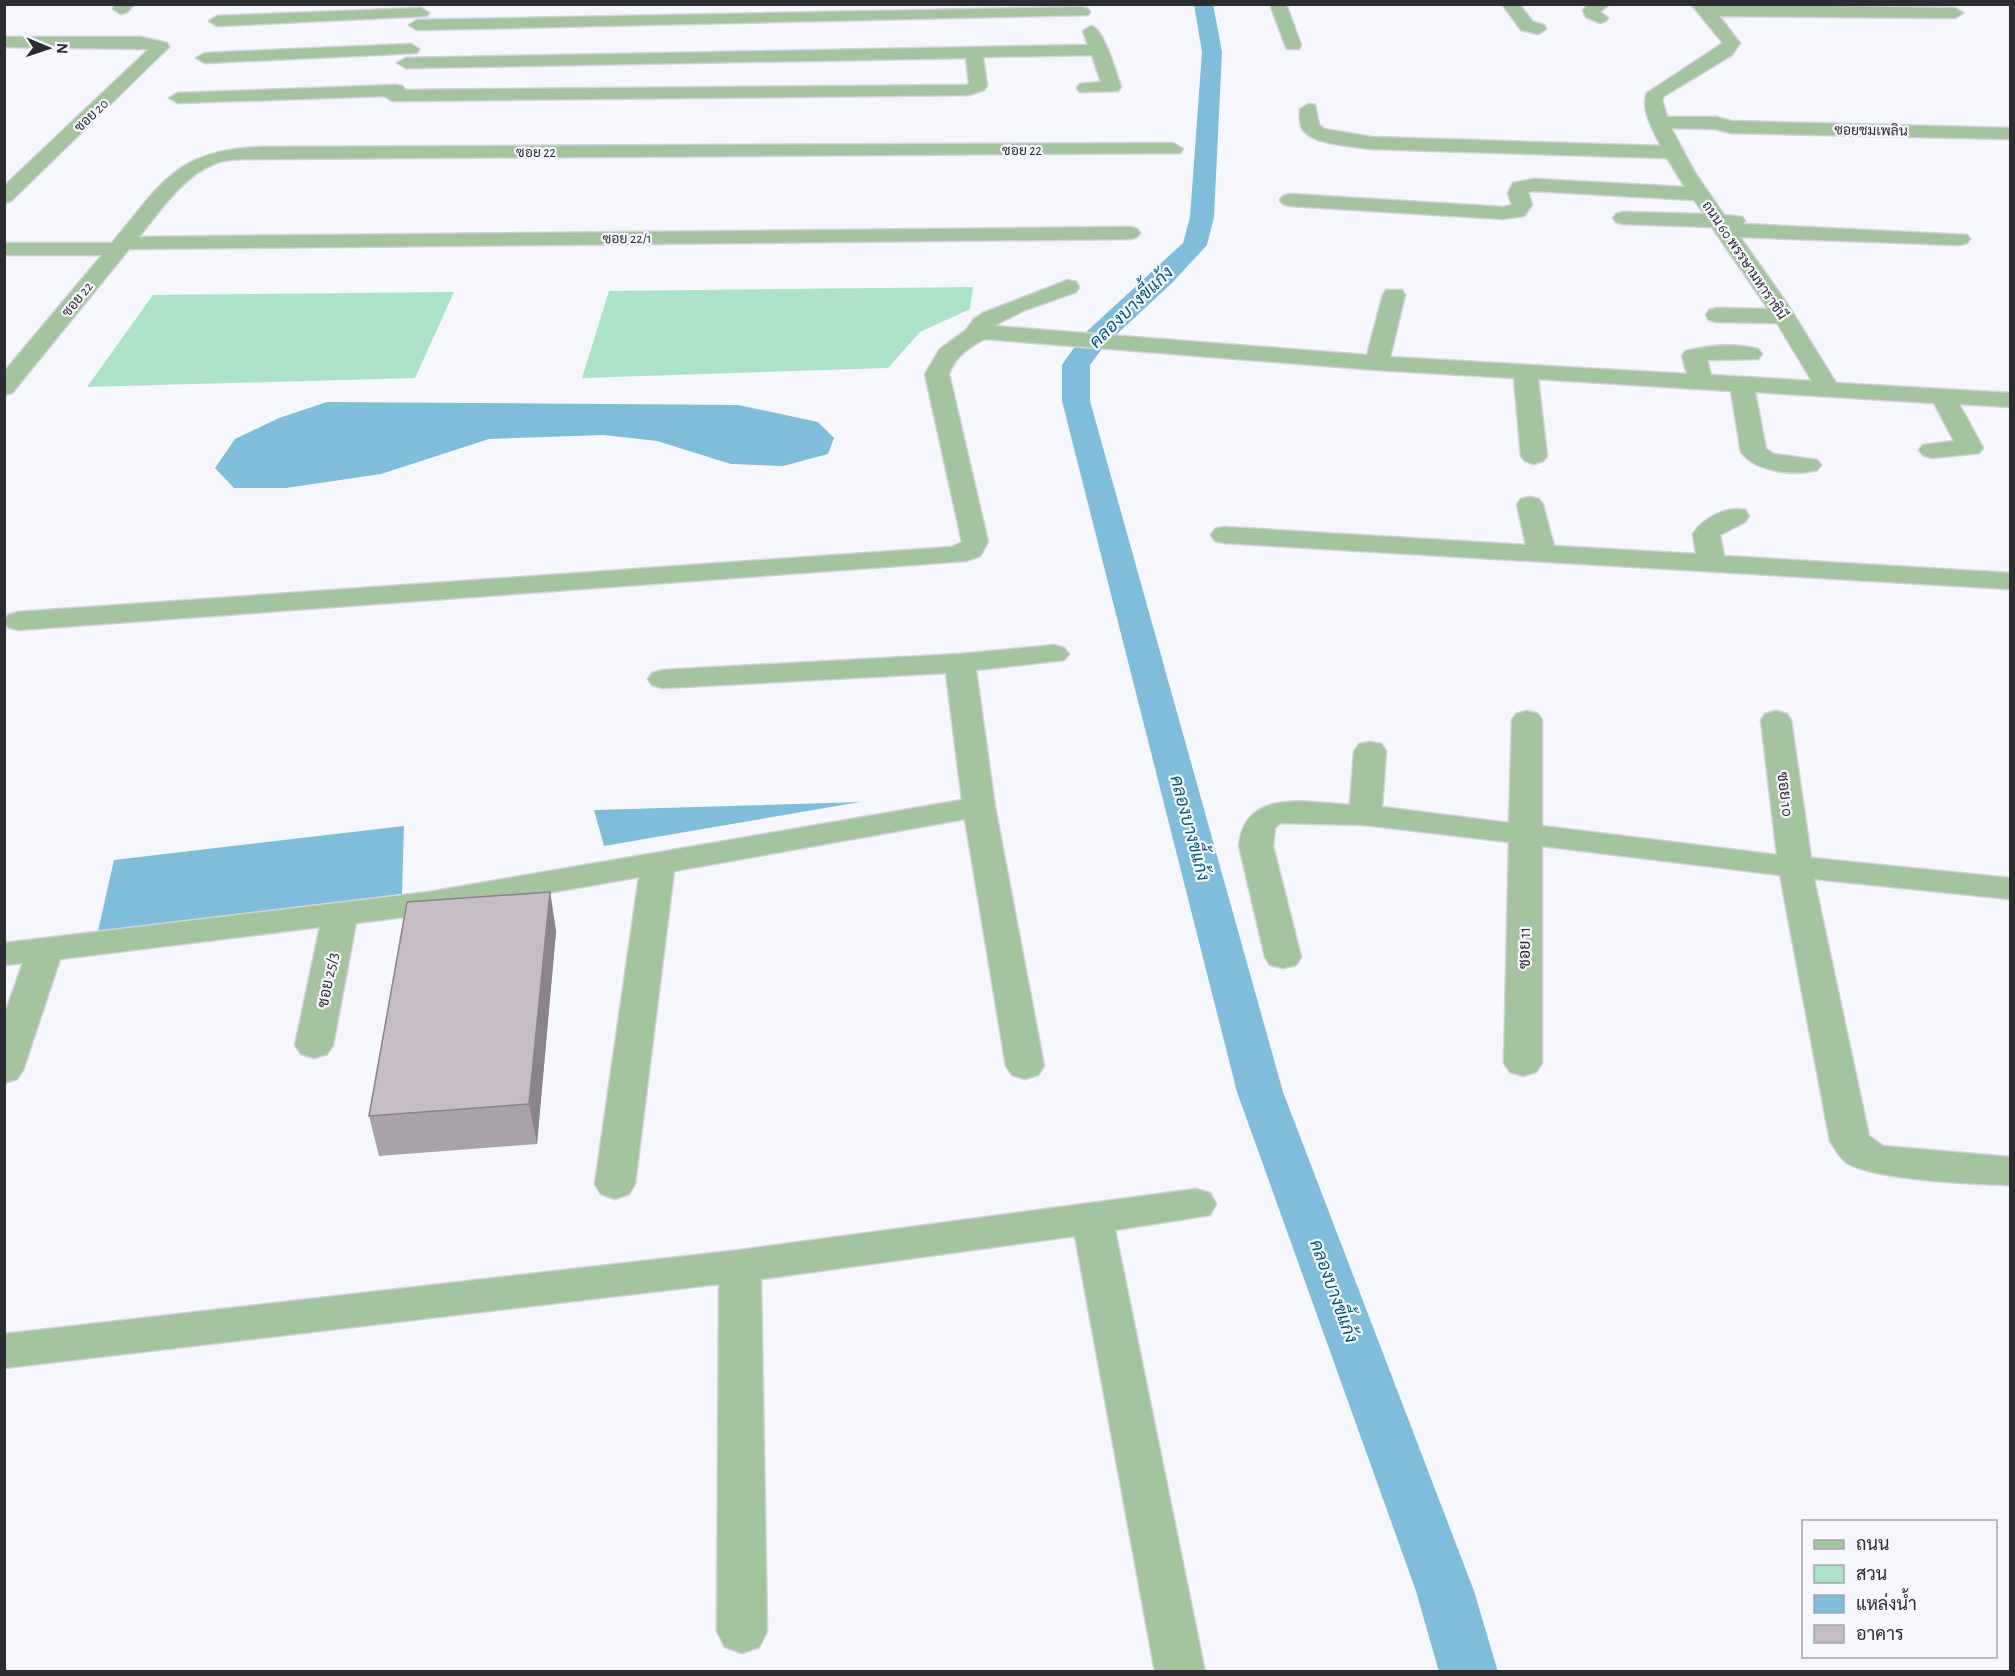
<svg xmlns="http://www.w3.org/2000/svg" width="2015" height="1676" font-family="'Alegreya Sans',Sarabun,sans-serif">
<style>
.green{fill:#abe2c8}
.water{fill:#7fbddb}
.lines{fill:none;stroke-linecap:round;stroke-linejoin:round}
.canal{fill:#7fbddb;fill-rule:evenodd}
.minor-casing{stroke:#d1d3d8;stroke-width:3}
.minor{fill:#a4c49f;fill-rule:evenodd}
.wall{fill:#a9a2a9}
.shaded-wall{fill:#8a8489}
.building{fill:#c5bcc4;stroke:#8a8489;stroke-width:1.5}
.labels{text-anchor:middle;stroke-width:4.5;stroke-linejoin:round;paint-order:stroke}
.far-street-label{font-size:14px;fill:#2c2d31;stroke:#f5f7fd}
.street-label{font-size:16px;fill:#2c2d31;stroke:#f5f7fd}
.water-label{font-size:18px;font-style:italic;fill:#035a77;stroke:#f5f7fd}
</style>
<rect width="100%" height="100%" fill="#f5f7fd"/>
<path class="green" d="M973 287 970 309 920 332 888 368 582 378 609 291Z
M454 292 415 378 87 387 153 295Z"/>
<path class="water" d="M327 402 738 405 818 422 834 438 828 454 783 466 731 464 657 441 604 435 489 439 381 474 286 488H234L215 468 235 439 279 418Z
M860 802 604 846 594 810Z
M404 826 402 894 98 931 114 860Z"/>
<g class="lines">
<path class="canal" d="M1194 4H1213L1222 52 1214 217 1207 245 1172 283 1104 346 1090 365V401L1283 1092 1474 1591 1498 1672H1439L1416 1591 1237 1092 1062 401V365L1066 359 1084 334 1183 243 1190 217 1202 52Z"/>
<g class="minor-casing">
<path id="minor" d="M116 4H134L127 12 121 14 113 9Z
M1270 4H1286L1301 45 1299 49H1287L1285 45Z
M1502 4H1519L1533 22 1544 25 1546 29 1538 34 1521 30Z
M1589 4H1609L1600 12 1608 18 1606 21 1600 23 1586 17 1583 10Z
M1691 4 1955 8 1963 13 1955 18 1719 16 1740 43 1732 55 1664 96 1662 100 1667 117H1716L1731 121 2010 128V139L1731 133 1715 129 1671 128 1694 171 1724 215 1742 217 1745 221 1743 224 1967 235 1970 239 1967 243 1960 245 1740 237 1788 305 1836 383 2010 393V407L1959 404 1983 448 1979 453 1932 458 1923 455 1919 450 1923 445 1954 441 1934 403 1755 392 1766 449 1774 454 1817 460 1821 465 1817 470C1795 476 1755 472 1741 452L1731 391 1538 379 1547 456 1543 461 1534 464 1525 461 1521 456 1514 378 1377 370 985 339C969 347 955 356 949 374L988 542 980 556 966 561 18 630 8 627 4 622 8 615 18 612 952 547 962 542 925 374 940 349 966 330 974 319 983 313 1068 280 1076 282 1079 287 1076 292 1025 310 993 326 1367 355 1383 295 1386 290H1402L1405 295 1390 357 1687 374 1682 356 1686 351C1709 345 1735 343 1758 349L1762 354 1758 359 1707 360 1711 375 1812 381 1777 323 1717 322 1709 320 1706 315 1709 310 1717 308 1768 309 1712 227 1623 224 1616 222 1613 218 1616 214 1623 212 1704 214 1694 200 1534 191 1528 192 1532 205 1524 216 1503 219 1290 206 1283 204 1280 200 1283 196 1290 194 1503 207 1512 205 1508 193 1513 183 1534 179 1685 187 1667 158 1371 149C1354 146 1310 145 1302 128 1299 123 1300 115 1300 109L1309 104 1315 105 1319 125 1324 129 1371 137 1661 146C1654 132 1640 109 1647 93L1723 43Z
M1082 7 1088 9 1090 12 1088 15 417 30 409 25 417 20Z
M421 8 429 13 427 16 217 26 209 21 217 16Z
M1091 26C1104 29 1116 73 1121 87L1118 91 1080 92 1077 88 1080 84 1101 82 1092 55 983 57 987 86 984 90 969 95 393 101 384 96 178 103 169 98 178 93 396 85 402 86 405 90 966 85 969 84 966 58 406 68 397 63 406 58 1088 45 1083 31Z
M4 37H141L167 43 169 47 11 201 4 203V186L149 49 4 47Z
M411 44 419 49 417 53 205 63 196 58 205 53Z
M1173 143 1183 149 1180 153 261 159C246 159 228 158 214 164 182 177 160 211 139 237L1130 227 1137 229 1140 233 1137 237 1130 239 129 249 12 393 4 395V372L102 255H4V243H112C162 183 176 150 261 147Z
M1530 497 1539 499 1543 505 1554 546 1696 554 1693 534C1703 518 1726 506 1745 510L1749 516 1745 522 1720 535 1724 556 2010 573V589L1224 543 1215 541 1211 535 1215 529 1224 527 1526 545 1517 505 1521 499Z
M1054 645 1064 648 1069 654 1064 660 976 670 995 807 1044 1066 1038 1075 1025 1079 1012 1075 1006 1066 965 819 674 871 635 1184 629 1194 615 1199 601 1194 595 1184 639 877 429 914 356 923 333 1045 327 1054 314 1058 301 1054 295 1045 320 927 60 959 23 1070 17 1079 4 1083V1016L23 963 4 965V943L429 892 962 800 946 673 663 688 652 685 648 679 652 673 663 670 960 654Z
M1527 711 1538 714 1542 720V826L1777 855 1761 720 1765 714 1776 711 1787 714 1791 720 1811 858 2010 878V899L1814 879 1869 1136 1883 1146 2010 1157V1185C1974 1184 1875 1180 1847 1163 1840 1158 1835 1149 1830 1141L1780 875 1542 846V1063L1536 1072 1523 1076 1510 1072 1504 1063 1509 842 1365 825 1280 823 1275 828 1273 846 1301 957 1296 965 1283 968 1270 965 1265 957 1239 846C1245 787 1308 803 1350 805L1354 751 1359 744 1370 742 1381 744 1386 751 1382 807 1509 823 1512 720 1516 714Z
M1196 1189 1210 1193 1216 1204 1210 1215 1115 1230 1205 1672H1155L1075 1236 761 1279 767 1631 759 1647 742 1653 725 1647 717 1631 719 1284 4 1368V1334L740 1250Z"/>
</g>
<use href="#minor" class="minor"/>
</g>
<path class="wall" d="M550 892 556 931 537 1144 379 1156 369 1116Z"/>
<path class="shaded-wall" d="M550 892 556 931 537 1144 529 1104Z"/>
<path class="building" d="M550 892 529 1104 369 1116 407 902Z"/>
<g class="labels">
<g class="far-street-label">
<text transform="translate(91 115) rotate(-44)" y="5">ซอย 20</text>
<text transform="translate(1871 130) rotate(1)" y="5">ซอยชมเพลิน</text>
<text x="1022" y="155">ซอย 22</text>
<text x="536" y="157">ซอย 22</text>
<text transform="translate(627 238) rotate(-1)" y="5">ซอย 22/1</text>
<text transform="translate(1745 260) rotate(56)" y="5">ถนน 60 พรรษามหาราชินี</text>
<text transform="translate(77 299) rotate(-51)" y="5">ซอย 22</text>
</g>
<g class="street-label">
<text transform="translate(1786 794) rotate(83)" y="6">ซอย 10</text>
<text transform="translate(1524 948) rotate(-90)" y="6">ซอย 11</text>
<text transform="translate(327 980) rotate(-79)" y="6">ซอย 25/3</text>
</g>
<g class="water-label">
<text transform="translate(1131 307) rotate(-44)" y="6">คลองบางขี้แก้ง</text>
<text transform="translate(1190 828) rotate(75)" y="6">คลองบางขี้แก้ง</text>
<text transform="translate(1334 1291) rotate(70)" y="6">คลองบางขี้แก้ง</text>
</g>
</g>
<rect width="2015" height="1676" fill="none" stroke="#2c2d31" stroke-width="12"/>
<rect x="1802" y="1520" width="195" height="138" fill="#f5f7fd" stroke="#a5a6ab" stroke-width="1.5"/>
<rect x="1814" y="1540" width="30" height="9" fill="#a4c49f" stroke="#a5a6ab" stroke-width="1.5"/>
<text x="1856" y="1550" font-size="18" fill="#2c2d31">ถนน</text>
<rect x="1814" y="1565" width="30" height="18" fill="#abe2c8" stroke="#a5a6ab" stroke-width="1.5"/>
<text x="1856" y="1580" font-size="18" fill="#2c2d31">สวน</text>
<rect x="1814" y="1595" width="30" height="18" fill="#7fbddb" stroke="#a5a6ab" stroke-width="1.5"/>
<text x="1856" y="1610" font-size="18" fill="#2c2d31">แหล่งน้ำ</text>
<rect x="1814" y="1625" width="30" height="18" fill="#c5bcc4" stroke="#a5a6ab" stroke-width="1.5"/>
<text x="1856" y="1640" font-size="18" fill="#2c2d31">อาคาร</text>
<g transform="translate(48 48) rotate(92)" stroke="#f5f7fd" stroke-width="4.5" paint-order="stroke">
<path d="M0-4.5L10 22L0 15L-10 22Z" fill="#2c2d31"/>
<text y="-9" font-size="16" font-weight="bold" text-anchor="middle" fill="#2c2d31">N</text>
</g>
</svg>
